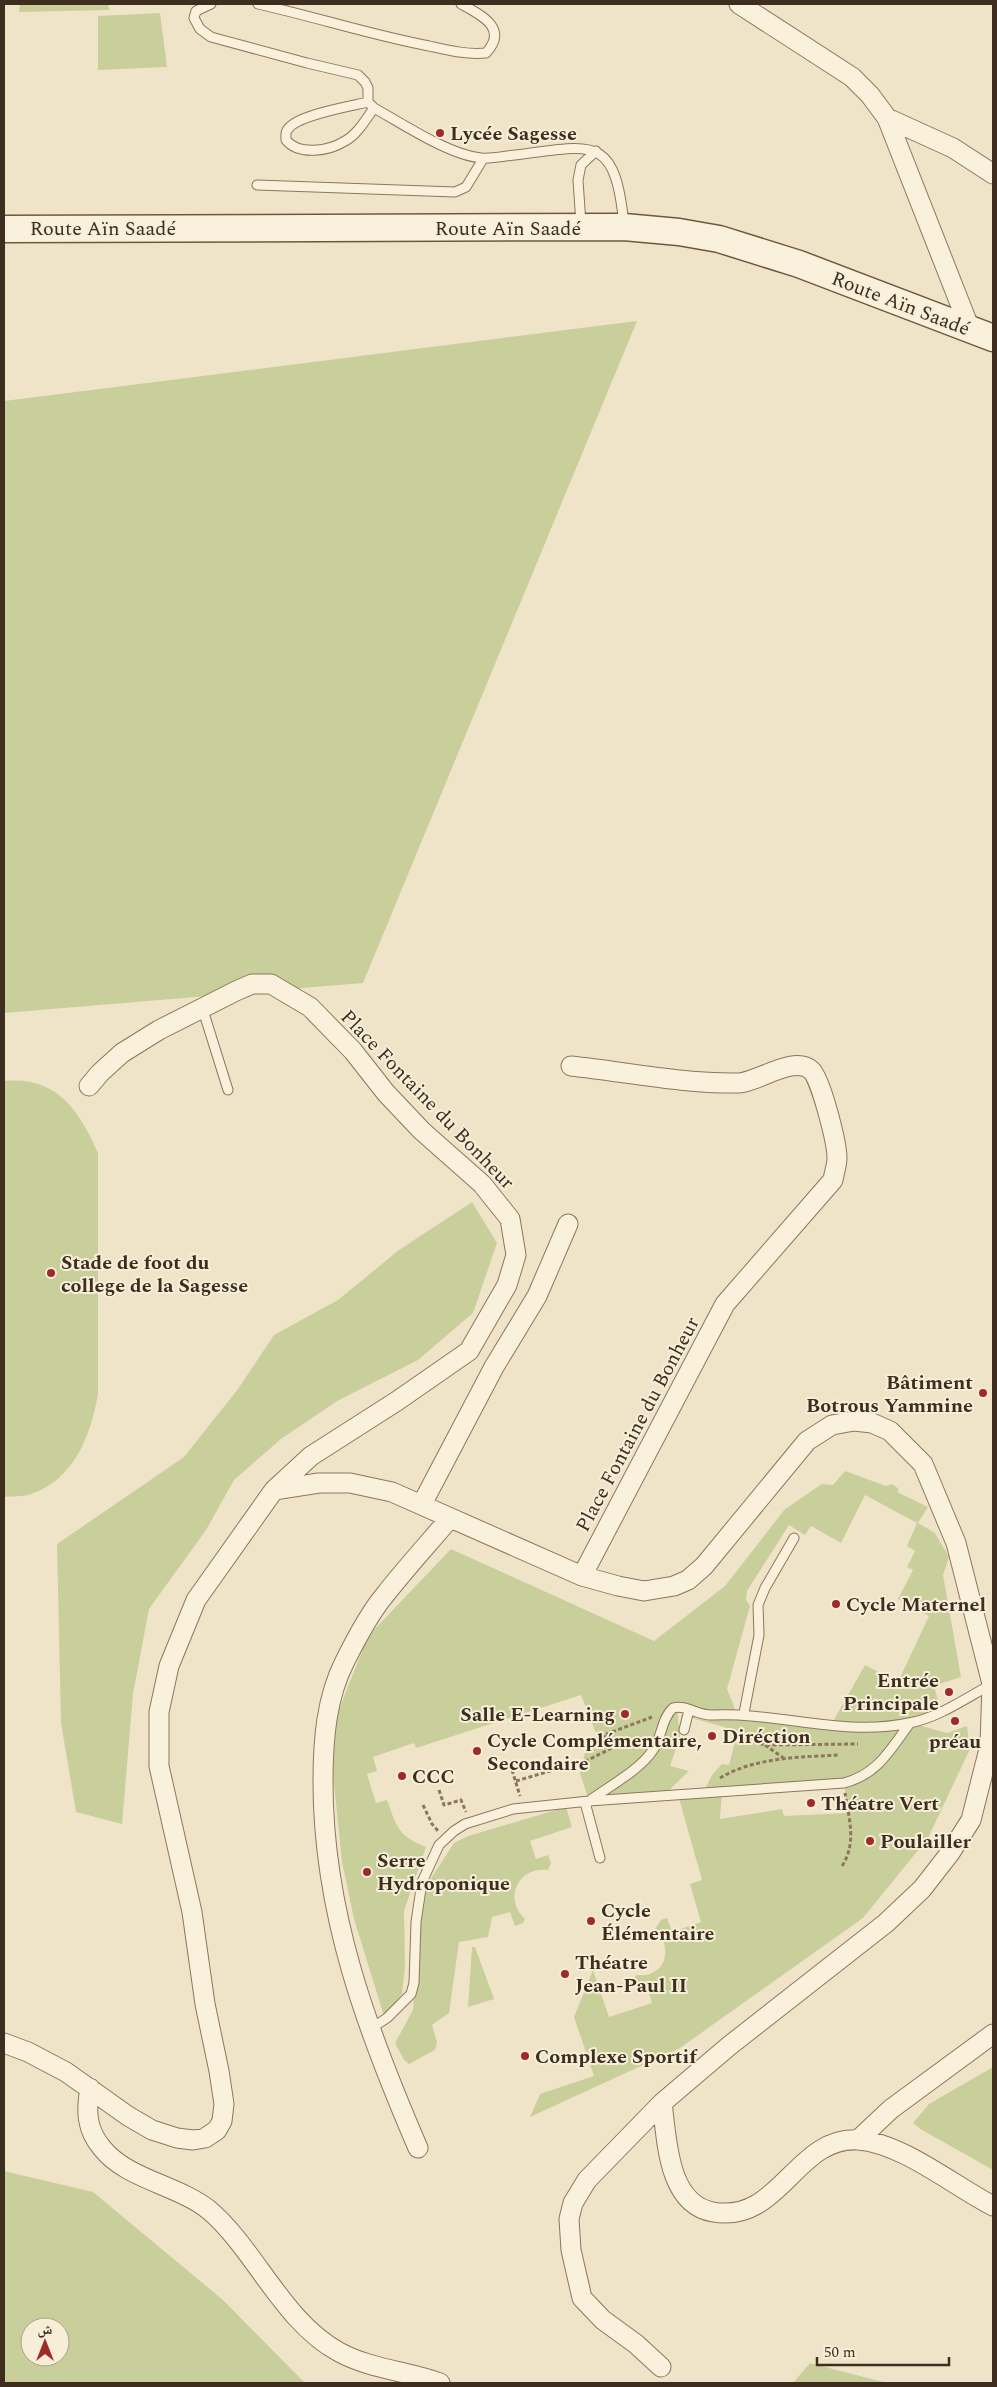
<svg xmlns="http://www.w3.org/2000/svg" width="997" height="2387" font-family="Spectral,'Noto Naskh Arabic',serif">
<style>
.green{fill:#c9cf9b;fill-rule:evenodd}
.lines{fill:none;stroke-linecap:round;stroke-linejoin:round}
.lane-casing{stroke:#8d765c;stroke-width:11}
.street-casing{stroke:#8d765c;stroke-width:21}
.secondary-casing{stroke:#6f573f;stroke-width:29}
.path{stroke:#8d765c;stroke-width:3;stroke-dasharray:4 2.5;stroke-linecap:butt}
.lane{stroke:#faf1dc;stroke-width:9}
.street{stroke:#faf1dc;stroke-width:19}
.secondary{stroke:#faf1dc;stroke-width:26}
.poi-dot{fill:#9e2a2b;stroke:#f7eed8;stroke-width:2}
.labels{text-anchor:middle;stroke-width:4;stroke-linejoin:round;paint-order:stroke}
.poi-label{font-size:20px;font-weight:bold;fill:#3d2e20;stroke:#f7eed8;text-anchor:start}
.street-label{font-size:20px;fill:#3d2e20;stroke:#f7eed8}
</style>
<rect width="100%" height="100%" fill="#f0e4c8"/>
<path class="green" d="M20 4H108L109 10 19 12Z
M160 13 167 67 98 70V16Z
M637 321 363 983 4 1013V401Z
M4 1081C57 1076 79 1110 98 1153V1394C91 1435 74 1480 31 1494 23 1497 12 1496 4 1497Z
M472 1202 497 1243 473 1313 418 1360 337 1401 281 1439 234 1480 206 1530 149 1609 133 1694 122 1824 76 1812 61 1723 57 1544 184 1457 238 1389 274 1335 338 1300 399 1250Z
M845 1471 886 1486 892 1484 899 1489 897 1492 928 1507 918 1523 935 1533 949 1557 943 1575 961 1677 934 1686 941 1711 911 1723 947 1733 967 1726 970 1749 928 1838 863 1918 680 2048 530 2117 540 2094 594 2076 574 2017 593 1970 609 2017 652 2003 646 1983 634 1986 633 1982 636 1975C666 1979 674 1947 655 1929L661 1920 667 1918 672 1932 701 1922 690 1884 702 1880 678 1795 703 1793 712 1775 722 1764 729 1765 738 1731 692 1718V1711L677 1707 680 1737 670 1766 689 1771 662 1797 589 1801 580 1773 588 1740 597 1736 581 1695 416 1748 414 1743 373 1757 377 1771 367 1774 376 1803 387 1800C397 1827 398 1836 426 1847L404 1911 405 1966 402 1994 384 2016 354 1919 342 1862 331 1754 338 1712 368 1636 451 1549 654 1641 725 1586 785 1509 822 1484 833 1485ZM865 1495 917 1523 907 1546 915 1551 907 1567 913 1570 898 1599 929 1616 898 1682 865 1665 831 1725 737 1714 727 1689 750 1606 746 1600 747 1591 789 1525 805 1535 811 1526 841 1543ZM844 1783 848 1813 784 1816 782 1809 720 1819 722 1792Z
M566 1807 572 1827 530 1841 536 1859 548 1855 551 1863 548 1870C518 1866 503 1899 525 1919L523 1923 515 1926 510 1912 492 1917 488 1937 459 1942 449 2013 432 2025 437 2042 435 2050 409 2064 404 2060 395 2043 413 2010 419 1921 426 1886 454 1843 468 1836Z
M472 1947H475L494 1999 468 2007Z
M993 2067V2170L922 2130 913 2123 929 2104Z
M4 2171 93 2192 223 2300 305 2383H4ZM30 2327H60V2357H30Z
M810 2363 887 2383H793Z"/>
<g class="lines">
<g class="lane-casing">
<path id="lane" d="M211 4 196 11 194 18 200 29 211 37 307 63 358 75 365 82 368 88V102L374 108C403 124 449 155 481 158 492 159 504 156 515 155 594 145 615 134 624 225
M258 4C316 17 371 35 429 46 447 50 467 55 486 53 509 28 481 15 461 4
M368 102C351 106 297 115 288 129 285 132 286 136 286 140 299 156 329 151 345 141 357 135 366 119 374 108
M257 185 455 192 466 187 483 159
M581 224 578 180 581 165 596 151
M202 1007 228 1090
M744 1713 759 1635 758 1605 765 1588 794 1538
M684 1730 689 1710
M600 1858 586 1806 589 1801C608 1787 640 1770 653 1750 662 1738 661 1719 673 1708 686 1704 698 1716 713 1715 778 1712 844 1737 909 1723 938 1718 966 1698 992 1684
M370 2029 387 2018 411 1994 414 1983 416 1922 422 1882 439 1845 454 1831 465 1824 513 1809 589 1801 844 1783C878 1774 890 1750 910 1723"/>
</g>
<g class="street-casing">
<path id="street" d="M739 4 852 77 870 95 887 118 970 329
M887 118 953 148 993 174
M571 1066C627 1072 683 1084 739 1083 758 1082 794 1055 811 1070 821 1079 837 1143 837 1158 837 1165 834 1173 833 1180L725 1304 582 1576
M274 1490 319 1483H350L392 1492 582 1576 618 1586 644 1591 674 1586 688 1580 704 1566 807 1441 832 1425 854 1421 872 1423 890 1431 923 1464 956 1543 992 1684 990 1745 971 1820 950 1853 922 1889 886 1923 729 2046 662 2103 587 2180 573 2203 569 2219 571 2250 582 2298 603 2320 636 2344 661 2367
M422 1504 494 1367 537 1296 568 1224
M4 2043 28 2052 66 2072 128 2116 152 2130 177 2138 193 2140 205 2138 217 2130 222 2121 224 2104 219 2071 205 2004 192 1912 159 1766V1712L169 1666 196 1600 274 1490 311 1456 397 1401 469 1351 507 1285 516 1255 510 1219 482 1184 422 1131 386 1093 353 1051 310 1007 271 984H252L236 991 159 1030 122 1053 100 1073 89 1086
M90 2088C86 2111 86 2129 102 2148 126 2179 178 2185 209 2210 255 2249 283 2322 339 2352 370 2369 407 2371 440 2383
M662 2103C667 2138 667 2204 713 2212 780 2224 796 2136 858 2140 902 2143 954 2186 993 2206
M858 2140 891 2109 993 2034
M418 2148C367 2030 323 1913 323 1782 323 1741 326 1698 345 1661 356 1639 369 1614 384 1596 405 1569 428 1544 450 1518"/>
</g>
<g class="secondary-casing">
<path id="secondary" d="M4 229 624 227 679 232 719 239 799 264 993 338"/>
</g>
<path class="path" d="M741 1738 765 1745 858 1744
M765 1745 785 1759
M512 1770 520 1796
M720 1778C755 1757 801 1757 840 1755
M516 1781 588 1760 610 1749 604 1735 652 1717
M439 1790 444 1805 461 1800 466 1812
M423 1805 432 1824 438 1831
M842 1866C857 1843 849 1819 845 1793"/>
<use href="#lane" class="lane"/>
<use href="#street" class="street"/>
<use href="#secondary" class="secondary"/>
</g>
<g class="poi-dot">
<circle cx="440" cy="133" r="5"/>
<circle cx="51" cy="1273" r="5"/>
<circle cx="983" cy="1393" r="5"/>
<circle cx="836" cy="1604" r="5"/>
<circle cx="949" cy="1692" r="5"/>
<circle cx="625" cy="1714" r="5"/>
<circle cx="955" cy="1721" r="5"/>
<circle cx="712" cy="1736" r="5"/>
<circle cx="477" cy="1751" r="5"/>
<circle cx="402" cy="1776" r="5"/>
<circle cx="811" cy="1803" r="5"/>
<circle cx="870" cy="1841" r="5"/>
<circle cx="367" cy="1872" r="5"/>
<circle cx="591" cy="1921" r="5"/>
<circle cx="565" cy="1974" r="5"/>
<circle cx="525" cy="2056" r="5"/>
</g>
<g class="labels">
<g class="poi-label">
<text x="450" y="140">Lycée Sagesse</text>
<text x="61" y="1269">Stade de foot du<tspan x="61" dy="23">college de la Sagesse</tspan></text>
<text x="973" y="1389" text-anchor="end">Bâtiment<tspan x="973" dy="23">Botrous Yammine</tspan></text>
<text x="846" y="1611">Cycle Maternel</text>
<text x="939" y="1687" text-anchor="end">Entrée<tspan x="939" dy="23">Principale</tspan></text>
<text x="615" y="1721" text-anchor="end">Salle E-Learning</text>
<text x="722" y="1743">Diréction</text>
<text x="487" y="1747">Cycle Complémentaire,<tspan x="487" dy="23">Secondaire</tspan></text>
<text x="955" y="1748" text-anchor="middle">préau</text>
<text x="412" y="1783">CCC</text>
<text x="821" y="1810">Théatre Vert</text>
<text x="880" y="1848">Poulailler</text>
<text x="377" y="1867">Serre<tspan x="377" dy="23">Hydroponique</tspan></text>
<text x="601" y="1917">Cycle<tspan x="601" dy="23">Élémentaire</tspan></text>
<text x="575" y="1969">Théatre<tspan x="575" dy="23">Jean-Paul II</tspan></text>
<text x="535" y="2063">Complexe Sportif</text>
</g>
<g class="street-label">
<text x="103" y="235">Route Aïn Saadé</text>
<text x="508" y="235">Route Aïn Saadé</text>
<text transform="translate(901 303) rotate(21)" y="7">Route Aïn Saadé</text>
<text transform="translate(428 1099) rotate(46)" y="7">Place Fontaine du Bonheur</text>
<text transform="translate(637 1424) rotate(-62)" y="7">Place Fontaine du Bonheur</text>
</g>
</g>
<rect width="997" height="2387" fill="none" stroke="#3d2e20" stroke-width="10"/>
<g transform="translate(45 2342)"><circle r="24" fill="#f7eed8" stroke="#ada18e"/>
<path d="M0-4L9 19L0 12L-9 19Z" fill="#9e2a2b"/>
<text y="-8" font-size="14" font-weight="bold" text-anchor="middle" fill="#3d2e20">ش</text>
</g>
<path d="M817 2357v8h132v-8" fill="none" stroke="#3d2e20" stroke-width="2.5"/>
<text x="824" y="2357" font-size="15" fill="#3d2e20" stroke="#f7eed8" stroke-width="4" paint-order="stroke">50 m</text>
</svg>
